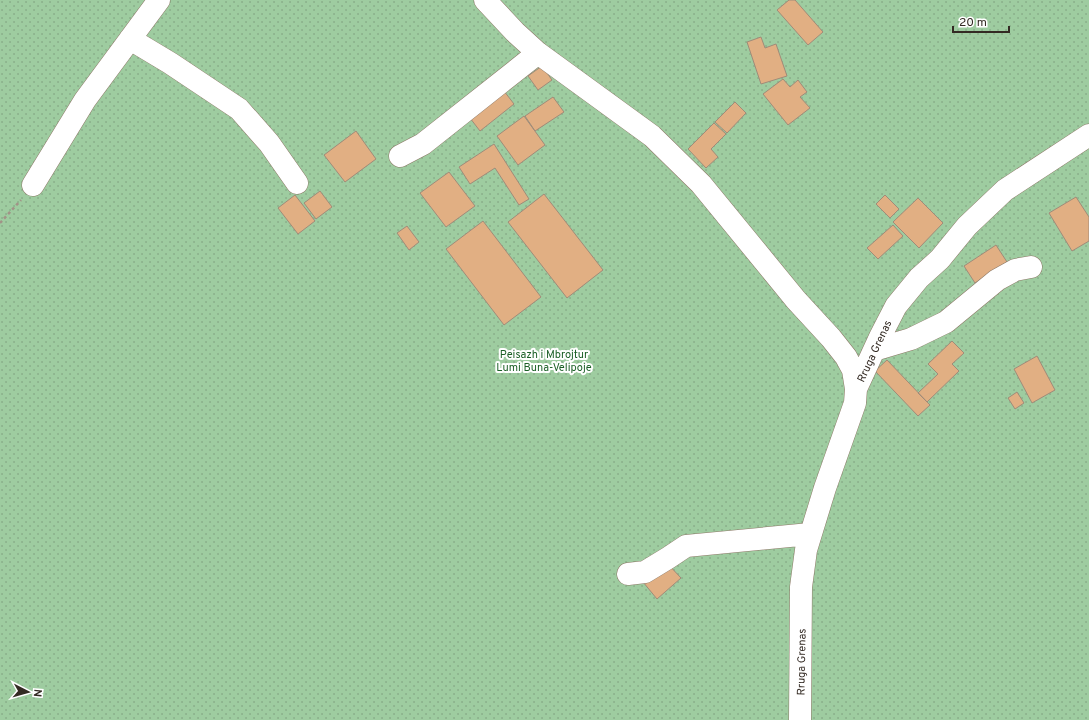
<svg xmlns="http://www.w3.org/2000/svg" width="1089" height="720" font-family="Overpass,sans-serif">
<style>
.park{fill:url(#park-dots)}
.building{fill:#e1af83;stroke:#a08b79}
.lines{fill:none;stroke-linecap:round;stroke-linejoin:round}
.minor-casing{stroke:#8d7967;stroke-width:23}
.path{stroke:#a19387;stroke-width:2.5;stroke-dasharray:3 3;stroke-linecap:butt}
.minor{stroke:#fff;stroke-width:22}
.labels{text-anchor:middle;stroke-width:4;stroke-linejoin:round;paint-order:stroke}
.street-label{font-size:11px;fill:#332a23;stroke:#fff}
.park-label{font-size:11px;fill:#1c6027;stroke:#fff}
</style>
<defs>
<pattern id="park-dots" width="8" height="8" patternUnits="userSpaceOnUse"><rect width="8" height="8" fill="#9ecca0"/><path d="M2 2h.1M6 6h.1" fill="none" stroke="#89af8a" stroke-width="1.8" stroke-linecap="round"/></pattern>
</defs>
<rect width="100%" height="100%" fill="#fceada"/>
<path class="park" d="M0 0H1089V720H0Z"/>
<path class="building" d="M789 0H795L823 32 808 45 777 10Z
M761 37 765 48 776 44 787 76 761 84 747 42Z
M542 66 552 80 538 90 528 76Z
M783 79 790 87 798 80 807 92 800 97 810 108 788 125 763 94Z
M504 91 514 104 480 131 470 118Z
M553 97 564 112 535 131 525 116Z
M735 102 746 113 727 133 715 122Z
M524 116 545 145 518 165 497 136Z
M714 123 726 134 711 149 718 157 706 168 688 149Z
M356 131 376 159 345 182 324 155Z
M494 144 529 199 519 205 495 168 470 184 459 167Z
M449 172 475 206 446 227 420 193Z
M320 191 332 207 316 219 304 203Z
M544 194 603 270 567 298 508 222Z
M295 195 315 221 298 234 278 208Z
M885 195 899 209 890 218 876 204Z
M1076 197 1089 217V241L1072 251 1049 213Z
M918 198 943 223 919 248 893 222Z
M483 221 541 297 504 325 446 249Z
M893 225 903 236 878 259 867 248Z
M407 226 419 242 409 250 397 233Z
M996 245 1007 262 975 283 964 266Z
M952 341 964 353 952 364 959 371 927 402 918 393 938 374 928 364Z
M1037 356 1055 390 1032 403 1014 369Z
M887 360 930 405 918 416 875 371Z
M1017 392 1024 403 1015 409 1008 398Z
M666 562 681 578 657 599 643 582Z"/>
<g class="lines">
<g class="minor-casing">
<path id="minor" d="M485 0 515 32 538 53 652 136 701 184 796 300 831 338 846 357 853 370 856 389
M130 39 170 63 239 109 269 143 297 183
M400 156 423 144 538 53
M33 185 85 100 159 0
M874 350 911 339 946 322 997 280 1015 270 1031 267
M628 574 645 572 668 558 686 546 810 534
M800 720 801 587 806 550 825 488 855 403 856 389 880 337 896 306 919 278 940 259 967 226 1005 190 1089 135"/>
</g>
<path class="path" d="M0 223 21 200"/>
<use href="#minor" class="minor"/>
</g>
<g class="labels">
<g class="street-label">
<text transform="translate(874 351) rotate(-65)" y="4">Rruga Grenas</text>
<text transform="translate(801 662) rotate(-89)" y="4">Rruga Grenas</text>
</g>
<g class="park-label">
<text x="544" y="358">Peisazh i Mbrojtur<tspan x="544" dy="13">Lumi Buna-Velipoje</tspan></text>
</g>
</g>
<g transform="translate(28 692) rotate(96)" stroke="#ffffff" stroke-width="3" paint-order="stroke">
<path d="M0-3L7 15L0 10L-7 15Z" fill="#332a23"/>
<text y="-6" font-size="11" font-weight="bold" text-anchor="middle" fill="#332a23">N</text>
</g>
<path d="M953 26v6h56v-6" fill="none" stroke="#332a23" stroke-width="2"/>
<text x="959" y="26" font-size="12" fill="#332a23" stroke="#ffffff" stroke-width="3" paint-order="stroke">20 m</text>
</svg>
